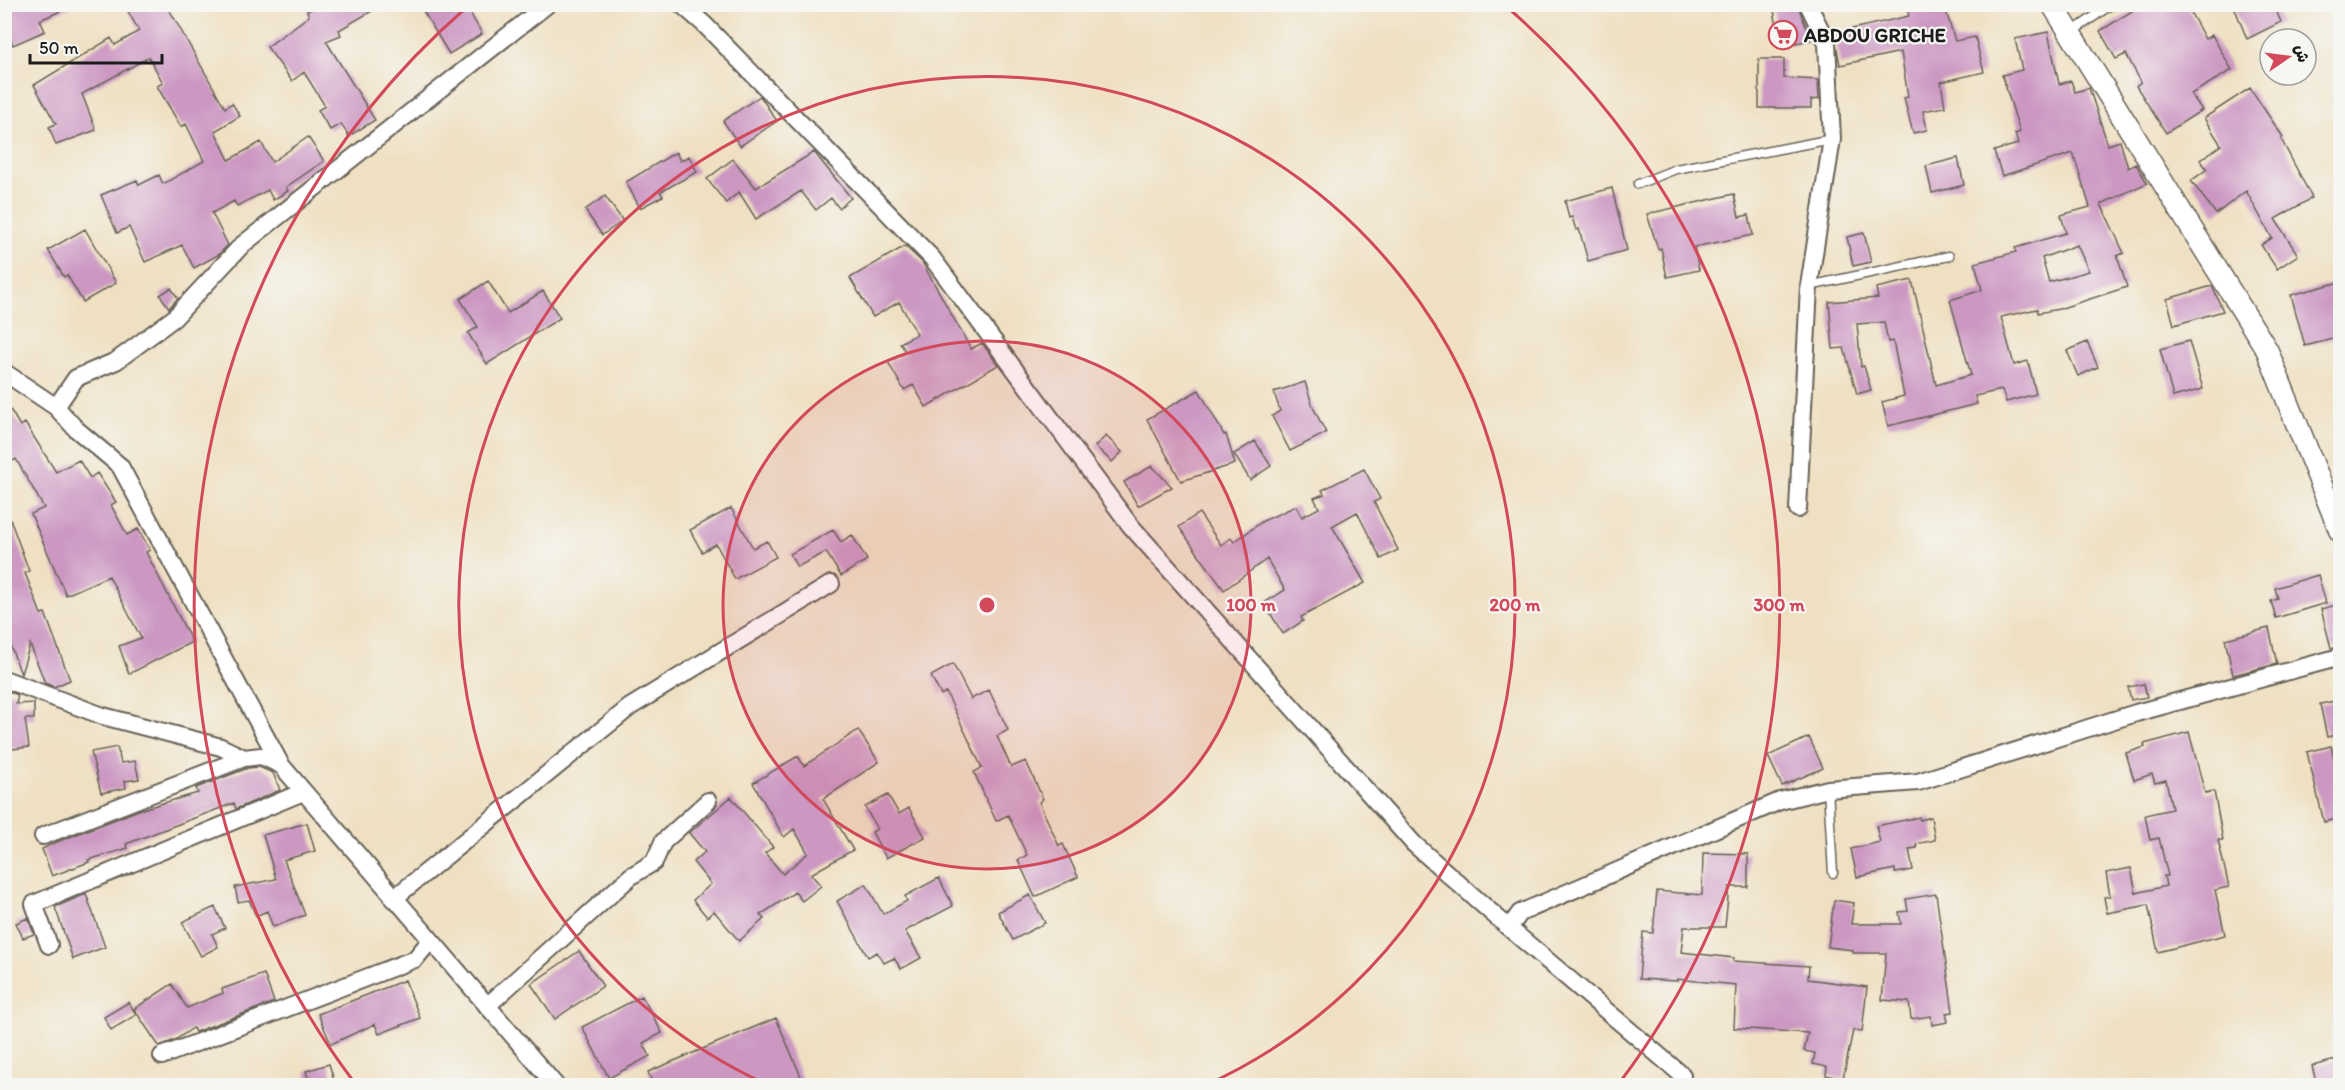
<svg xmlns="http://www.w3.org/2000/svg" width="2345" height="1090" font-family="Itim,'Playpen Sans Arabic',sans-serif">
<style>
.building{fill:#cc98c2;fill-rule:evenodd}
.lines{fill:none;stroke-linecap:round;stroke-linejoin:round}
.service-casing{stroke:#666156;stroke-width:11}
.minor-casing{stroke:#666156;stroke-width:20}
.tertiary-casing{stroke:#666156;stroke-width:24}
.service{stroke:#fff;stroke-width:8}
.minor{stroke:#fff;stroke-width:16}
.tertiary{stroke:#fff;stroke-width:21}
.ring{fill:none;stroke:#d1495b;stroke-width:3}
.labels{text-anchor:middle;stroke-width:4.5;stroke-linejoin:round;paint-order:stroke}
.poi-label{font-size:20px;font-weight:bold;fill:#1c1c1c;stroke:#f6f6f2;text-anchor:start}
.centre{fill:#d1495b;stroke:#f6f6f2;stroke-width:3}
.ring-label{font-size:18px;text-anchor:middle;font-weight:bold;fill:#d1495b;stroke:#f6f6f2;stroke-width:4.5;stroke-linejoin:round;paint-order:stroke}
</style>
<rect width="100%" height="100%" fill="#f6f6f2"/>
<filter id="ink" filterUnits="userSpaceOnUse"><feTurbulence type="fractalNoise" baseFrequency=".0167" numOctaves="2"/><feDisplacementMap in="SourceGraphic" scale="12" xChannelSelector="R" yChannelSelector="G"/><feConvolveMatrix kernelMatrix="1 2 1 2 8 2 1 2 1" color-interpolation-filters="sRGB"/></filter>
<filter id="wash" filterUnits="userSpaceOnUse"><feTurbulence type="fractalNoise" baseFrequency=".008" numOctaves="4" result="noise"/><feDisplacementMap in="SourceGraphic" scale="24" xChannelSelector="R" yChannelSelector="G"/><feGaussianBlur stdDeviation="1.35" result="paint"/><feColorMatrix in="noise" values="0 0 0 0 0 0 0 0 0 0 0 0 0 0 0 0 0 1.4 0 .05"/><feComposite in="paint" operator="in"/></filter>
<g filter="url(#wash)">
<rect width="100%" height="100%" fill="#efe0c2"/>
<g id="blocks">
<path class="building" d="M4 4H77L40 20 45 31 13 45 4 25Z
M124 4H166L225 108 232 103 240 116 215 131 229 160 261 142 272 162 308 137 324 161 286 187 288 191 273 200 268 190 237 206 234 201 212 213 228 245 218 255 194 268 182 245 145 262 129 227 117 233 101 195 137 180 139 185 159 175 163 184 204 161 186 124 181 127 157 86 163 83 149 57 82 94 96 130 56 145 49 127 56 124 34 85 111 38 115 45 139 31Z
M323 4H384L339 30 341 35 326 41 375 120 349 136 341 124 330 130 318 110 325 106 304 72 292 81 267 47 309 16 307 11Z
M419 4H465L482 34 449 54Z
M1906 4H1944L1955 41 1975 37 1984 72 1941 82 1945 107 1923 111 1927 130 1913 133 1904 98 1908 97 1901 52 1840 65 1834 33 1909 16Z
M2143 4H2186L2205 39 2212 35 2232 70 2191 94 2202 110 2166 133 2136 86 2141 82 2126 54 2116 59 2100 31Z
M2233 4H2273L2281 22 2247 39Z
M1798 6 1811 40 1781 46 1774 11Z
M2048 32 2059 84 2071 81 2075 92 2089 88 2108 145 2120 141 2128 168 2136 164 2147 183 2101 204 2124 253 2117 256 2127 287 2059 309 2038 313 2037 309 2001 317 2014 365 2028 361 2036 394 2006 402 2002 390 1975 396 1977 404 1888 426 1882 402 1904 396 1893 341 1888 342 1884 322 1857 324 1861 367 1864 366 1871 390 1857 394 1844 348 1833 349 1829 302 1878 298 1876 288 1912 280 1936 385 1971 375 1950 300 1982 290 1975 263 2016 252 2015 248 2066 233 2061 215 2090 207 2073 153 2002 176 1994 151 2018 144 2015 134 2020 132 2002 75 2022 70 2015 39ZM2077 245 2089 271 2049 282 2042 258Z
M1759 59H1784V78L1818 80 1819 99 1811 100V108H1759Z
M2250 88 2283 137 2281 139 2312 198 2275 219 2298 255 2277 269 2261 245 2272 238 2246 191 2216 214 2191 181 2207 169 2200 160 2221 145 2204 118Z
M760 96 777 121 740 146 723 121Z
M676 152 680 161 689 156 697 172 660 192 663 196 640 208 626 182Z
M814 152 851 198 839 208 831 198 816 210 801 191 756 219 739 192 726 203 707 179 733 159 756 188Z
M1958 158 1964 185 1932 193 1926 166Z
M1612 188 1627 250 1588 261 1579 229 1576 230 1572 217 1569 218 1565 201Z
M1734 194 1739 217 1749 215 1753 235 1694 247 1699 270 1667 277 1661 248 1658 249 1647 214Z
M605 196 623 221 602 235 585 210Z
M85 229 116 283 83 302 67 275 64 277 48 250Z
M1864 233 1871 262 1853 266 1847 237Z
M905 246 922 262 971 349 982 343 998 365 926 407 913 385 904 390 888 362 906 352 900 343 917 334 899 302 873 317 850 278Z
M488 281 508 313 543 291 560 318 487 364 468 333 478 327 460 299Z
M2340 282V337L2305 346 2291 295Z
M2212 286 2223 311 2174 325 2167 299Z
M171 288 178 298 169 308 160 295Z
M2189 341 2203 389 2173 397 2160 349Z
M2087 342 2098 367 2078 376 2067 351Z
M1305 382 1313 407 1326 433 1290 451 1272 416 1280 411 1274 392Z
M1199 390 1224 435 1226 434 1235 464 1181 481 1147 419Z
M4 399 20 426 25 423 56 472 79 460 90 478 97 473 116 502 111 505 127 535 138 529 150 550 146 552 192 642 129 674 119 646 141 638 109 576 66 595 31 514 44 508 16 459 4 466Z
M1106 436 1122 452 1112 462 1095 446Z
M1255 441 1271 466 1250 480 1234 454Z
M1152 466 1172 487 1138 506 1124 482Z
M1364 469 1380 499 1374 502 1398 550 1381 559 1357 512 1332 526 1365 583 1301 617 1303 621 1283 634 1264 603 1285 590 1267 559 1224 590 1179 527 1199 513 1221 545 1231 538 1234 542 1263 521 1296 506 1302 517 1319 508 1314 498 1324 494 1322 490Z
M6 508 29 571 25 573 41 614 45 613 70 680 54 687 45 683 30 644 21 674 4 629Z
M731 508 753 548 767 541 776 557 735 579 716 544 702 552 690 530Z
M833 530 841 542 852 535 867 560 841 576 826 552 797 567 790 554Z
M2318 575 2326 603 2276 618 2271 601 2278 599 2275 588Z
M2340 604V647L2331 648 2321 609Z
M2269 628 2277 664 2233 675 2225 639Z
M953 664 971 699 989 690 1008 730 997 736 1011 767 1026 761 1043 799 1039 802 1059 846 1063 844 1078 877 1035 897 1018 860 1027 855 1008 815 996 821 974 772 982 768 946 692 941 695 931 676Z
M2144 684 2147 697 2131 700 2128 687Z
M4 690 18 695 16 704 34 703V719H25L29 747 4 750Z
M2335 701 2340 734 2327 737 2320 704Z
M858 730 879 762 823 799 853 850 811 874 821 886 802 901 795 892 760 915 764 919 739 941 714 911 707 917 693 900 711 884 693 862 705 852 689 833 731 797 773 847 765 853 783 874 808 853 794 829 784 837 753 783 798 756 804 766Z
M2189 732 2205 793 2214 791 2223 840H2218L2229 887 2215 890 2225 935 2158 952 2148 905 2107 913 2104 897 2110 896 2106 873 2131 868 2136 893 2166 886 2164 876H2168L2159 838 2150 840 2145 815 2172 809 2166 780 2155 783 2152 774 2134 780 2126 753 2145 747 2144 744Z
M1809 737 1823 768 1782 786 1768 756Z
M2331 746 2340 781V818L2324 822 2307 752Z
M117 747 121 763 135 761 139 779 125 781 126 788 101 793 91 752Z
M259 767 273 773 280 790 236 809 234 803 126 844 128 848 88 860 89 862 52 876 42 849 52 844 139 810 198 793 196 788 248 768Z
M888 795 899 814 909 808 925 837 886 858 872 832 877 829 865 807Z
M1919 817 1920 820 1931 817 1935 840 1916 844 1917 848 1909 849 1913 870 1895 873V869L1857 877 1851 849 1880 842 1876 826Z
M307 823 315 851 284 860 305 915 273 927 267 911 256 916 249 900 238 902 235 887 276 879 263 835Z
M1703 853 1748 854V887H1729L1725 927H1684L1681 952 1734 958 1733 961 1809 966 1808 979 1867 987 1862 1032 1853 1030 1843 1079 1826 1075 1827 1067 1813 1064 1815 1053 1804 1051 1808 1033 1734 1028 1736 985 1677 979V981L1639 979 1643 932 1653 933 1657 891 1702 895Z
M939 878 953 906 905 931 921 958 901 969 894 958 884 963 877 952 868 957 837 901 866 884 883 914 907 901 905 896Z
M86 894 105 947 73 959 55 907Z
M1936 894 1953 1012 1946 1013 1948 1022 1932 1025 1931 1016 1911 1019 1909 1002 1882 1000 1886 953H1853V950L1828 947 1834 900 1854 903 1851 924H1901L1899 912 1908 911 1906 899Z
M1030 895 1045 923 1013 940 998 912Z
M215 907 225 928 212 934 218 947 201 956 182 922Z
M28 918 34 934 23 938 16 923Z
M579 951 603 986 555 1019 531 984Z
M264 974 274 1002 195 1032 193 1028 175 1040 159 1046 134 1009 172 984 187 1008 223 993 222 989Z
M405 980 420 1018 379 1034 375 1024 331 1044 318 1014Z
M642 996 662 1033 643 1043 650 1056 609 1078 582 1027Z
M129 1002 136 1015 111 1030 104 1017Z
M776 1018 802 1079 787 1086H654L648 1072Z
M2340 1059V1086H2317L2312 1066Z
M329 1064 334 1080 310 1086 306 1071Z"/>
</g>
</g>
<g filter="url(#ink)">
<use href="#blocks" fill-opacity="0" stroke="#666156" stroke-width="1.5"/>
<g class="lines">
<g class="service-casing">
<path id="service" d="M2072 32 2112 4
M1638 184 1676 169 1832 139
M1809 286 1949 256
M1828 789 1833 873
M1781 1086H1796"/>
</g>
<g class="minor-casing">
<path id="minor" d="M681 4 704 24 932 258 1130 525 1414 844 1509 928
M4 372 56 407 76 429 120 466 281 765
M56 407 76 378 116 361 174 318 242 245 548 4
M1798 509 1809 286 1832 139 1827 43 1808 4
M4 679 103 716 221 747 244 758 261 756 281 765 556 1086
M43 836 244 758
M393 899 630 707 831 584
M49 945 34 904 303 792
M487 1006 631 876 654 862 663 842 708 801
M162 1056 415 959 430 941
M1681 1086 1682 1075 1509 928 1520 913 1780 801 1828 789 1918 782 2136 713 2340 657"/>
</g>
<g class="tertiary-casing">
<path id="tertiary" d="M2052 4 2267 350 2340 531"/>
</g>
<use href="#service" class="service"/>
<use href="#minor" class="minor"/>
<use href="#tertiary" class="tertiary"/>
</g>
</g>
<circle cx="987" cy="605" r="264" fill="#d1495b" fill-opacity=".12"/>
<g class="ring">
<circle cx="987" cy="605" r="264"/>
<path d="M768 1085A528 528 0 1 1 1206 1085"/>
<path d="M354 1082A792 792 0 0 1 467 7M1507 7A792 792 0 0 1 1620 1082"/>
</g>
<defs>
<g id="supermarket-ring" transform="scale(1.5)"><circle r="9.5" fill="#f6f6f2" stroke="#d1495b" stroke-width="1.5"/><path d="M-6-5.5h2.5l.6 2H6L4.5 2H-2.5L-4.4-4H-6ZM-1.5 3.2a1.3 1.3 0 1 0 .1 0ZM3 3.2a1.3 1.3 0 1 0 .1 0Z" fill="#d1495b"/></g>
</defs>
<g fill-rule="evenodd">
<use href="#supermarket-ring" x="1783" y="35"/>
</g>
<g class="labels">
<g class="poi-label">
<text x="1804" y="42">ABDOU GRICHE</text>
</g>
</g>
<circle cx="987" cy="605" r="9" class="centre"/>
<g class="ring-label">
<text x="1251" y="611">100 m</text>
<text x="1515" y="611">200 m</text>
<text x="1779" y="611">300 m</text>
</g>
<rect width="2345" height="1090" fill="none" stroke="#f6f6f2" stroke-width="24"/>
<g transform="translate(2288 57) rotate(76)"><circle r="28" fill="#f6f6f2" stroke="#9f9f9c" stroke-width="1.5"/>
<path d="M0-4.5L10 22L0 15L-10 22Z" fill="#d1495b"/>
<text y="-9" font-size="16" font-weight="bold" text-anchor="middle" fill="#1c1c1c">ش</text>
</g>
<path d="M30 54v9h132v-9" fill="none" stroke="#1c1c1c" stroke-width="3"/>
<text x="39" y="54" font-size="18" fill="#1c1c1c" stroke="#f6f6f2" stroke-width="4.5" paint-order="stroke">50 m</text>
</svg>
